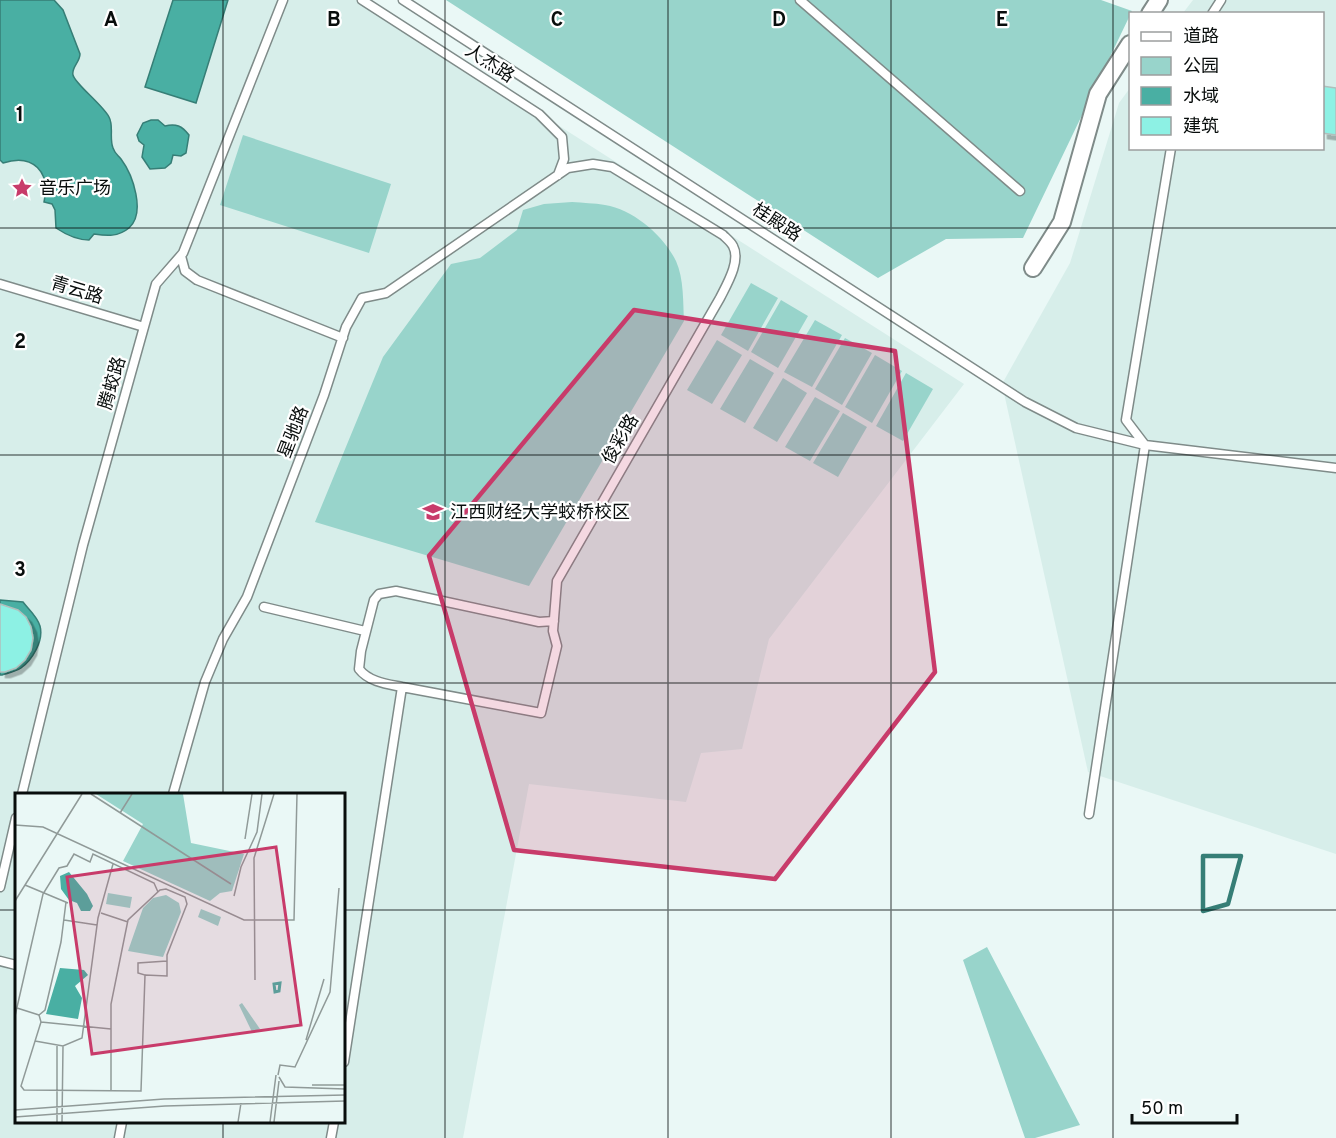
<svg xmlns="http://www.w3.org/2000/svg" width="1336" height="1138" font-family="Overpass,'Noto Sans SC',sans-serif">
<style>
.built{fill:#d7eeea;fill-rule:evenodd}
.green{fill:#98d4cb}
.water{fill:#49afa3;stroke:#367e76;stroke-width:1.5}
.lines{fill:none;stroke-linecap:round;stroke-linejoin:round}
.stream{stroke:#367e76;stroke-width:4.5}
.building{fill:#8df1e4;stroke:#b1bfbc;stroke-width:1.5;filter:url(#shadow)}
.service-casing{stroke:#7f8b89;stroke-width:11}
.minor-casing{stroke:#7f8b89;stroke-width:20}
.service{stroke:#fff;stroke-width:8}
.minor{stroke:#fff;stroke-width:16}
.marked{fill:#c83b6a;fill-opacity:0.2;stroke:#c83b6a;stroke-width:4.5;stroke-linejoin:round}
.grid{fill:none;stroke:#080d0c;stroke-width:1.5;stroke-opacity:0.55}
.labels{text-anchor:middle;stroke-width:4.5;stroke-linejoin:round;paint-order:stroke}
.street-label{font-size:18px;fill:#080d0c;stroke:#fff}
.poi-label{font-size:18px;fill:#080d0c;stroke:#fff;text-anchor:start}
.inset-river{fill:none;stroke:#49afa3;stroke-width:3}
.inset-road{fill:none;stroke:#909a98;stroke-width:1.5}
.view{fill:#c83b6a;fill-opacity:0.15;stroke:#c83b6a;stroke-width:3}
.inset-edge{fill:none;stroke:#080d0c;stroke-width:3}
.grid-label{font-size:20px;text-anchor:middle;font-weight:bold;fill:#080d0c;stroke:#fff;stroke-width:4.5;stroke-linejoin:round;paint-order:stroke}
</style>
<defs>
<filter id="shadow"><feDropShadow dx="5.5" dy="5.5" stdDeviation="0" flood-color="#0004"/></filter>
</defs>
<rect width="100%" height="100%" fill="#eaf8f6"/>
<path class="built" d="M0 0H362L964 384 769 639 742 749 701 753 686 802 529 784 463 1138H0ZM16 794H344V1122H16Z
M1193 0H1336V854L1088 772 1002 384 1070 263 1119 103 1130 88V148H1322V14L1183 13Z"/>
<path class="green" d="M446 0H1101L1132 11 1023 238 946 239 878 278Z
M243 135 391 184 369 253 220 205Z
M572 202C583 203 594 203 605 205 634 210 663 235 676 261 684 279 683 302 684 321L529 586 315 522 383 357 451 264 480 258 517 230 523 210 544 204Z
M751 283 778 298 748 351 721 335Z
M781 300 808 316 778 368 751 352Z
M815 320 842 335 812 387 784 372Z
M845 338 872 353 842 405 815 389Z
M717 340 742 355 712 404 687 390Z
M875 355 902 371 872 423 845 407Z
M750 359 774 373 745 423 720 409Z
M906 373 933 389 903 441 876 426Z
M783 378 807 393 777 442 753 428Z
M815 397 840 411 810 461 785 447Z
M843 413 867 427 838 477 813 463Z
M987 947 1080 1125 1035 1138H1025L963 960Z"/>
<path class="water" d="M0 0H54L63 10 80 54C80 62 71 68 73 75 75 84 102 104 109 117 114 126 109 138 113 148 115 154 118 155 121 159 133 175 146 213 129 228 118 237 107 236 94 234L89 240C78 240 65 234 56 228L55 210 52 204 44 202C51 172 33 153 3 163L0 160Z
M173 0H228L196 103 145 87Z
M151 120H158L165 126C176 123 182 126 189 135L186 153 181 156 173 155 171 163 165 168 150 169 142 157 144 145 139 141 137 135 143 123Z
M0 600 23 602C29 610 37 616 40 626 44 641 32 660 21 668 15 672 8 673 2 675H0Z"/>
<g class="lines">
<path class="stream" d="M1203 856H1241L1228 904 1203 911Z"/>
</g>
<path class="building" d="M1322 86 1336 88V135L1322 133Z
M0 604 18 610 26 617 31 627 33 638 31 650 25 660 16 668 5 672H0Z"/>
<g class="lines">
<g class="service-casing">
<path id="service" d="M362 0 539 114 562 137 564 159 558 175
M403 0 1025 402 1076 428 1145 445 1336 468
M800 0 1020 191
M1212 14 1221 0
M181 256 185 271 197 280 343 338
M0 284 144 327
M264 607 365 631
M22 794 83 545 156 284 183 253 283 0
M173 794 205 682 223 639 247 597 324 395 346 327 362 298 386 293 568 168 593 164 612 167 723 235C726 238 731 242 733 246 741 261 727 284 720 298L557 581 553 631 557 646 541 713 402 687
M1089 814 1145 445 1126 420 1171 148
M0 887 16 818
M0 961 16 965
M344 1062 402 687C387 684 369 682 359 669L361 651 374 600 379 594 396 591 539 622 554 621
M119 1138 122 1122
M331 1138 334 1122"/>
</g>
<g class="minor-casing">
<path id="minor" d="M1150 14 1159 0
M1033 268 1062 222 1098 94 1130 44"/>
</g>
<use href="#service" class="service"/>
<use href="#minor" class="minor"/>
</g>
<path class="marked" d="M634 310 895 351 935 672 775 879 514 850 429 556Z"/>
<path class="grid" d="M223 0V794M445 0V1138M668 0V1138M891 0V1138M1113 0V1138M0 228H1336M0 455H1336M0 683H1336M0 910H16M344 910H1336M223 1122V1138"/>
<defs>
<g id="sight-bare" transform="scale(1.62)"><path d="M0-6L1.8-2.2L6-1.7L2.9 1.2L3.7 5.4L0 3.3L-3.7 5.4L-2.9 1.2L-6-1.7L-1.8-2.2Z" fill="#c83b6a" stroke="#fff" stroke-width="2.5" paint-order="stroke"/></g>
<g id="university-bare" transform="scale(1.62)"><path d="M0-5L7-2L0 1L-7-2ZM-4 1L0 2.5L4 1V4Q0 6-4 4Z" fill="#c83b6a" stroke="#fff" stroke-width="2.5" paint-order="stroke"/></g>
</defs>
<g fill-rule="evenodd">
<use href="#sight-bare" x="22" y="188"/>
<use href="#university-bare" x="433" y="512"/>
</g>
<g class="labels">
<g class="street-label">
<text transform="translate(490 63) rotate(33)" y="6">人杰路</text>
<text transform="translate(777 222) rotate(33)" y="6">桂殿路</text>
<text transform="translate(77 290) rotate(17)" y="6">青云路</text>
<text transform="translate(112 383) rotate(-74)" y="6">腾蛟路</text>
<text transform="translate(293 432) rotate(-69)" y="6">星驰路</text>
<text transform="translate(620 439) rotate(-60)" y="6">俊彩路</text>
</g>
<g class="poi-label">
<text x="39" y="194">音乐广场</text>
<text x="450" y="518">江西财经大学蛟桥校区</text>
</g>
</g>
<g transform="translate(15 793)">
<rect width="330" height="330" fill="#eaf8f6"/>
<path d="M81 1H168L176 50 229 61 217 98 205 100 195 108 108 68 128 31ZM93 100 117 104 115 115 91 111ZM151 102 164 110 166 119 148 164 113 158 128 115 138 105ZM186 116 206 124 203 133 183 124ZM227 210 245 236 237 239 224 212Z" fill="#98d4cb"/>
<path d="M54 79 72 101 78 113 75 118H66L62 110 54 107 46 96 45 83ZM45 175 69 177 73 182 60 193 67 205 63 226 31 221Z" fill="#49afa3"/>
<path class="inset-river" d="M265 190 264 198 260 199 259 191Z"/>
<path class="inset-road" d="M76 1 216 91M105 20 117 1M0 32 28 34 229 127H279L282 1M230 46 237 1M10 92 53 110M219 103 226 74 242 39 247 1M0 108 67 1M86 120 113 129M49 127 82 132M240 187 239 65 259 1M2 215 24 222M24 222 26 229 6 293 9 297 126 298 130 182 123 180V170L152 168M24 222 30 217 46 149 51 109M0 223 28 101 44 75 52 73 59 61 75 69 78 61 139 90 143 99M26 229 96 236M291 247 309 186M20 248 48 253 67 245 83 125 98 71M42 252V329M263 282 265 272 280 274 315 199 324 95M264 284 270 294 330 296M297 292H330M96 298V211L113 127 145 97 151 96 170 104 172 111 152 162V183L130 182M0 317 149 306 330 302M0 324 150 313 330 308M47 329 48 253M223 329 226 310M255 329 261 282M259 329 264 288"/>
<path class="view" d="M261 54 286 232 77 261 52 84Z"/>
<rect width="330" height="330" class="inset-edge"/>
</g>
<g class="grid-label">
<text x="111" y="26">A</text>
<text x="334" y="26">B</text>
<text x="557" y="26">C</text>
<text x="779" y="26">D</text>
<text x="1002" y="26">E</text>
<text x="20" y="121">1</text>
<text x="20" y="348">2</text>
<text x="20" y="576">3</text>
</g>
<rect x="1129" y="12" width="195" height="138" fill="#ffffff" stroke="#9c9e9e" stroke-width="1.5"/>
<rect x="1141" y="32" width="30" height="9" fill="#ffffff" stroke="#9c9e9e" stroke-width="1.5"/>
<text x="1183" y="42" font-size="18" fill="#080d0c">道路</text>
<rect x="1141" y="57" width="30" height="18" fill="#98d4cb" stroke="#9c9e9e" stroke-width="1.5"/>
<text x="1183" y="72" font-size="18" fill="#080d0c">公园</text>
<rect x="1141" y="87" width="30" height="18" fill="#49afa3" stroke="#9c9e9e" stroke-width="1.5"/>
<text x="1183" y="102" font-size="18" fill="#080d0c">水域</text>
<rect x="1141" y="117" width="30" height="18" fill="#8df1e4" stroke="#9c9e9e" stroke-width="1.5"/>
<text x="1183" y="132" font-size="18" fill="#080d0c">建筑</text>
<path d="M1132 1114v9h105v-9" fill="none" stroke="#080d0c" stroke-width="3"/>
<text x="1141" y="1114" font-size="18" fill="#080d0c" stroke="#ffffff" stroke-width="4.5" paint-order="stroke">50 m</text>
</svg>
